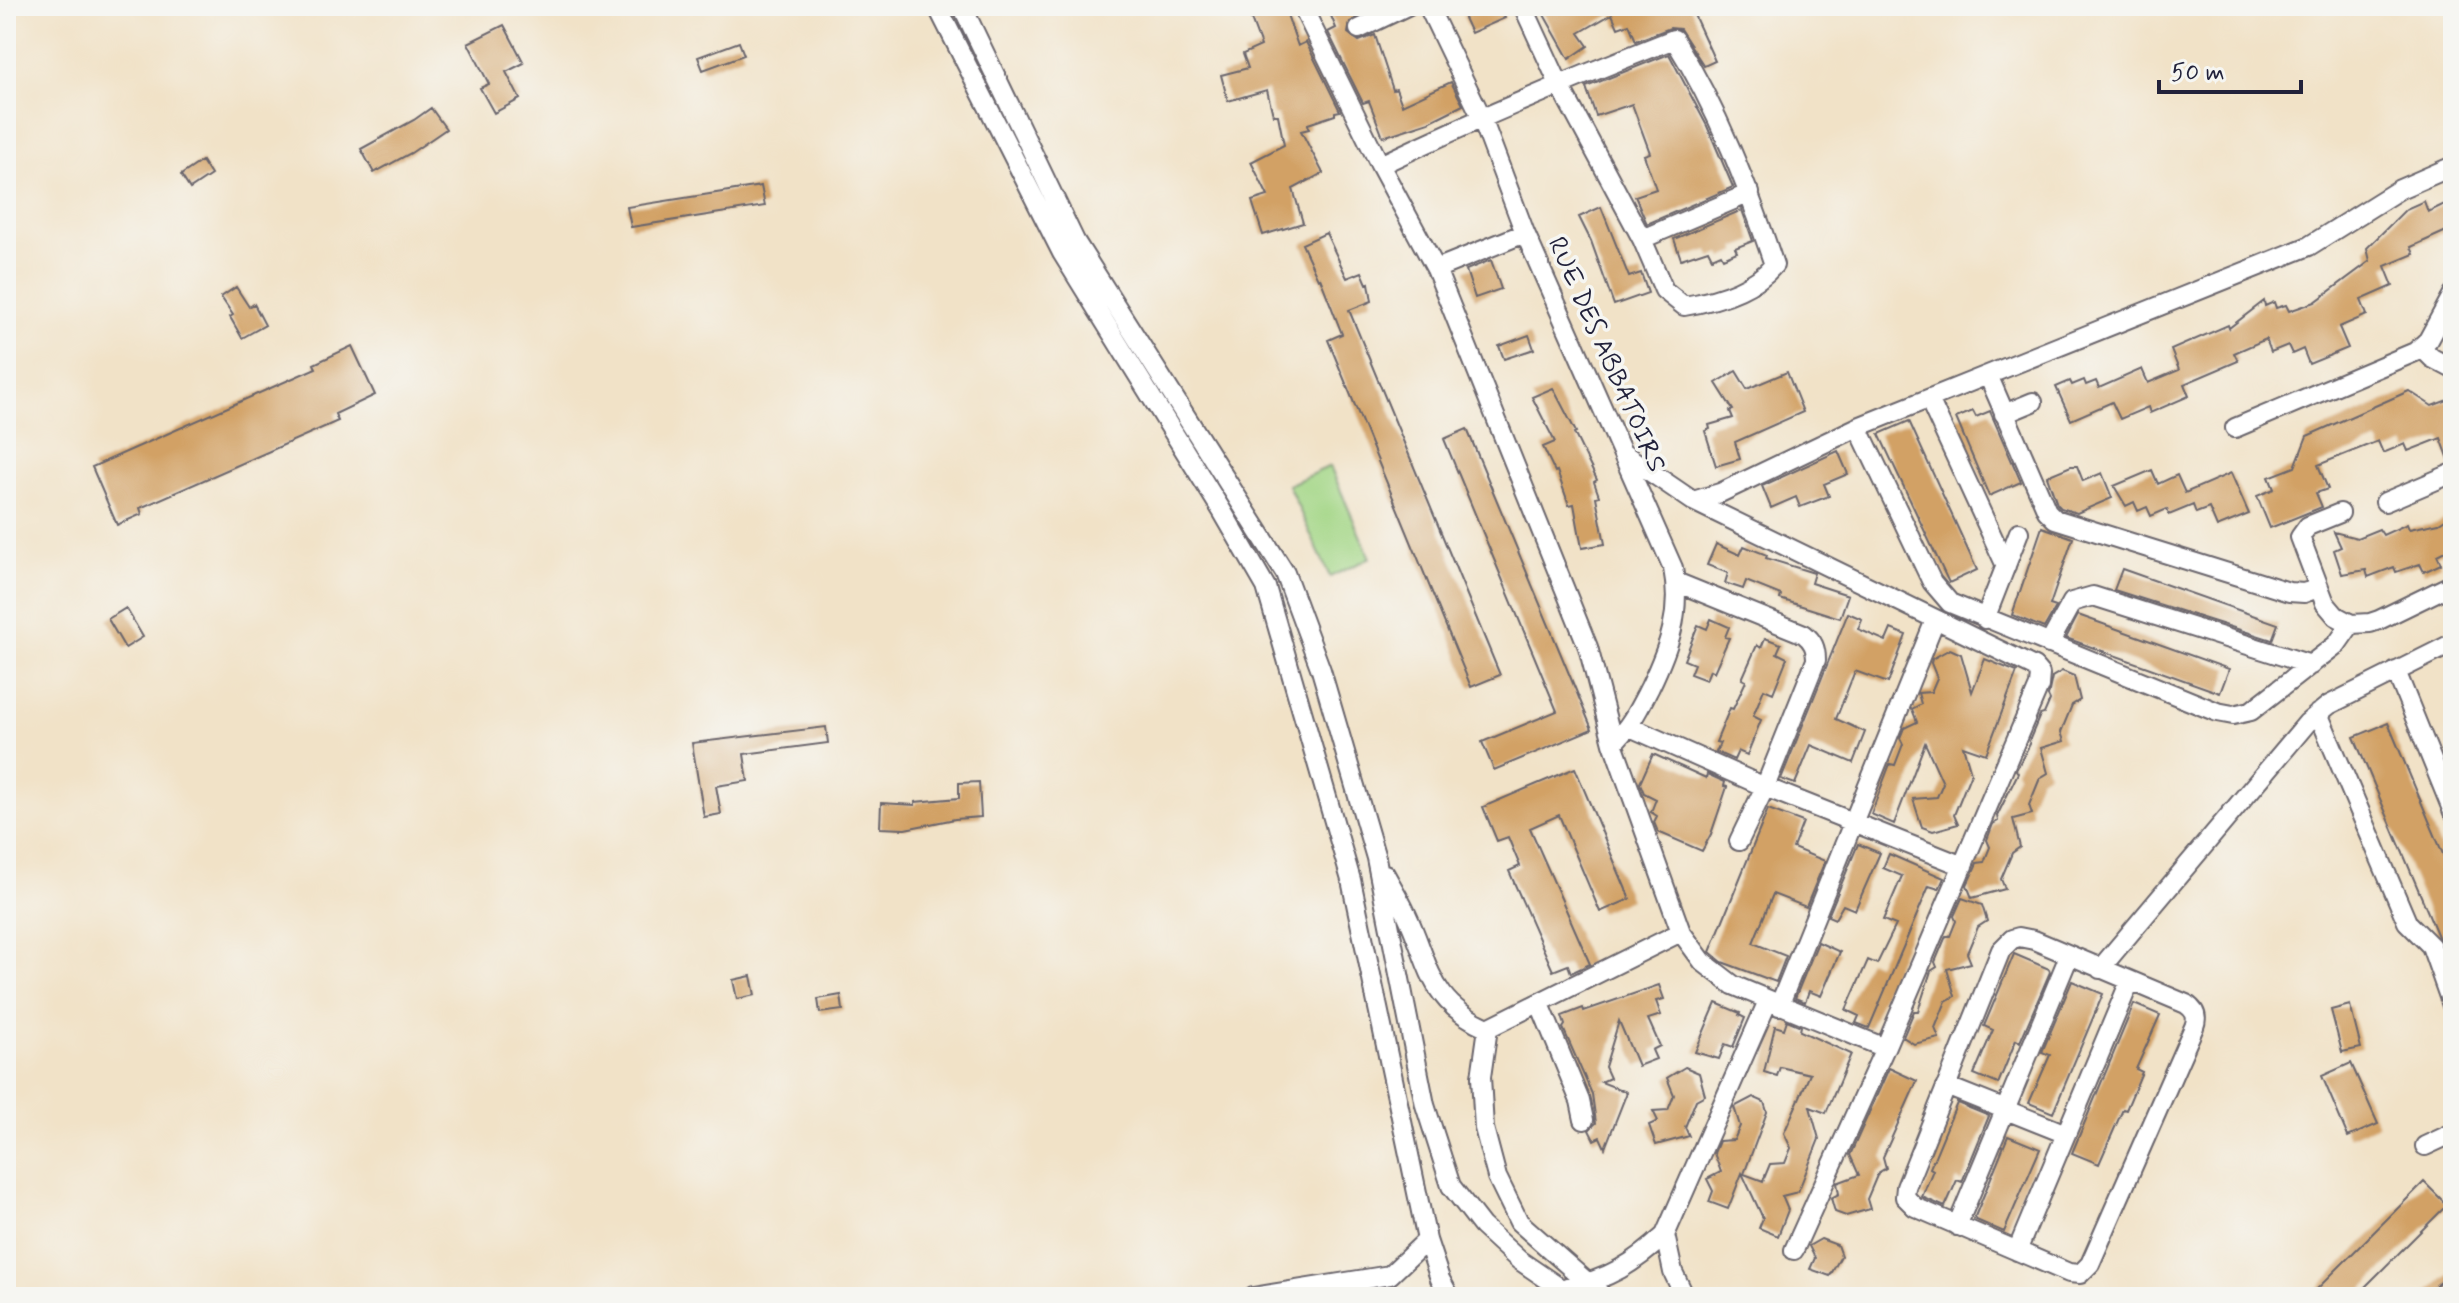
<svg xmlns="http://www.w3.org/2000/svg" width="2459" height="1303" font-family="Mynerve,sans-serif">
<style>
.green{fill:#a3d685;stroke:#627c60;stroke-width:2}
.building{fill:#d2a165}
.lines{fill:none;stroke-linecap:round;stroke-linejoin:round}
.minor-casing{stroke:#6a656c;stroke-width:22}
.minor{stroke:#fff;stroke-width:18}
.labels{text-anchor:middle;stroke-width:7;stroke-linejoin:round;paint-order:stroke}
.street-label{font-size:26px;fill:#22223b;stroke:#f6f6f2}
</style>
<rect width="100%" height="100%" fill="#f6f6f2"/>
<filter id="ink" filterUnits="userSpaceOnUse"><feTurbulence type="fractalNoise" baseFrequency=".0125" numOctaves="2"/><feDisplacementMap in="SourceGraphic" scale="16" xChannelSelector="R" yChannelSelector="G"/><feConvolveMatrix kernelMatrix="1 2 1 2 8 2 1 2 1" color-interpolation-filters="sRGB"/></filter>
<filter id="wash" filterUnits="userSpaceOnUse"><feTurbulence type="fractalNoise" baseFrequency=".006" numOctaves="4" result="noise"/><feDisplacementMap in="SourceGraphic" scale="32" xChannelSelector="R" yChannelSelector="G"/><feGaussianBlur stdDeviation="1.8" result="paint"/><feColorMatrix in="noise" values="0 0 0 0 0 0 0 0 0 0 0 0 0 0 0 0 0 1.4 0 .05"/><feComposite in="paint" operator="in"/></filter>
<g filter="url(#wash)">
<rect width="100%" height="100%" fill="#f1e2c7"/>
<path class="green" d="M1330 466 1370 558 1330 577 1288 485Z"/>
<g id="blocks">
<path class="building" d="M1246 6H1284L1298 46 1306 42 1340 111 1335 112V115L1308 124 1309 129 1301 131 1323 173 1293 189 1303 223 1263 235 1252 201 1268 196 1251 162 1284 145 1278 115H1273L1267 90 1228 101 1221 75 1248 68 1243 54 1261 46Z
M1327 6H1363L1365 13 1350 22 1348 33 1359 41 1375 35 1393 90 1396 89 1402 105 1451 82 1463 105 1429 122 1383 137 1369 101 1363 103 1328 32 1336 28Z
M1467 6H1500L1505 18 1471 33 1463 16 1470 12Z
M1556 6H1690L1715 61 1704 66 1680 29 1670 28 1636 41 1629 24 1618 28 1612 14 1579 33 1588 46 1569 59 1543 13Z
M504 25 524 63 506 72 520 99 494 113 480 88 489 84 468 43Z
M739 42 744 55 703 70 698 57Z
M1669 54 1707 126 1733 187 1647 224 1635 196 1656 189 1644 155 1650 153 1632 104 1596 116 1586 87Z
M431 108 446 129 411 153 374 173 361 149 414 120Z
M202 161 211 175 190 189 181 175Z
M761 186 765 206 631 227 627 207Z
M2453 200V228L2411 247 2414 254 2385 266 2393 286 2361 300 2367 315 2339 327 2348 348 2309 364 2303 349 2292 354 2288 345 2271 352 2266 339 2234 353 2238 361 2184 384 2189 396 2150 413 2148 407 2120 419 2112 402 2071 420 2056 387 2070 381 2072 385 2084 380 2086 385 2096 381 2099 388 2142 369 2148 383 2179 370 2171 350 2228 325 2229 328 2264 301 2265 306 2274 302 2276 308 2286 305 2289 311 2315 302 2370 261 2367 248 2406 209 2424 201 2428 212Z
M1601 207 1629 277 1641 273 1648 293 1614 305 1591 241 1579 217Z
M1742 210 1753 241 1735 248 1737 252 1723 258 1721 254 1712 258 1708 250 1681 259 1674 239Z
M1326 233 1347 278 1362 272 1367 284 1369 283 1372 301 1349 310 1500 675 1471 687 1328 340 1342 334 1320 278 1318 279 1302 244Z
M1491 260 1501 289 1475 298 1466 270Z
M236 287 249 307 254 304 265 325 242 338 230 317 233 315 221 297Z
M1529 335 1534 349 1504 359 1499 346Z
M352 346 375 395 335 414 338 421 140 508 142 514 117 525 92 467 316 368 314 364Z
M1736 371 1747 389 1787 372 1803 412 1735 442 1740 459 1716 466 1705 431 1710 429 1709 425 1733 418 1730 411 1733 410 1716 383Z
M1553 388 1576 432 1574 433 1597 480 1594 482 1599 496 1596 497 1605 544 1582 548 1574 504 1569 505 1557 471 1555 472 1543 447 1555 442 1532 397Z
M2409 391 2432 406 2453 398V461L2450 462 2441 438 2408 451 2405 444 2383 453 2378 441 2318 465 2328 489 2316 493 2322 507 2270 528 2257 496 2274 489 2269 477 2295 467 2307 436Z
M1973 411 1976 417 1990 411 2021 482 1989 496 1956 418Z
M1909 421 1977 570 1949 583 1879 434Z
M1467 429 1592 729 1494 770 1482 742 1557 711 1444 439Z
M1838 451 1848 474 1824 484 1829 496 1800 507 1796 497 1771 508 1762 486Z
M2071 466H2077L2083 481 2102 473 2112 498 2077 513 2061 508 2057 504 2047 476Z
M2152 470 2158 484 2177 475 2185 493 2231 473 2249 514 2217 527 2209 508 2196 513 2193 505 2169 515 2167 509 2151 516 2147 507 2138 511 2134 502 2126 506 2114 486Z
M2453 514V547L2437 555 2441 564 2424 572 2420 564 2396 572 2394 567 2368 577 2366 570 2342 574 2334 550 2341 547 2334 532 2357 538 2379 529 2383 535 2407 524 2409 529 2439 523Z
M2042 527 2073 538 2050 605 2056 607 2044 628 2012 615Z
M1716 544 1740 555 1744 546 1767 555 1766 558 1814 573 1811 583 1848 595 1840 618 1780 599 1781 595 1746 581 1743 589 1725 583 1728 573 1707 565Z
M2122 569 2278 624 2272 640 2114 590Z
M126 608 143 637 125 648 108 619Z
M1848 613 1862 619 1858 629 1886 641 1891 629 1906 635 1888 683 1855 671 1836 719 1865 732 1853 763 1811 745 1795 784 1781 779Z
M2078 615 2229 669 2220 693 2066 638Z
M1711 619 1729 627 1725 637 1729 638 1714 672 1710 670 1706 680 1690 674 1694 664 1684 660 1698 625 1707 629Z
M1765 638 1781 644 1777 653 1787 658 1773 693 1764 689 1753 716 1761 720 1747 755 1738 751 1734 760 1716 752 1720 743 1716 742 1730 708 1733 709 1746 681 1742 679 1757 645 1761 648Z
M1950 649 1961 654 1972 692 1985 659 2017 672 1986 754 1963 746 1971 773 1954 815 1958 824 1933 831 1922 827 1913 799 1937 797 1943 783 1925 743 1894 824 1871 814 1890 764 1895 765 1903 744 1900 738 1904 728 1917 722 1912 709 1921 704 1918 693 1931 692 1937 678 1931 663 1932 659Z
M2062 671 2074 676 2080 700 2072 705 2061 732 2064 741 2041 748 2048 773 2040 778 2029 805 2032 814 2013 819 2020 847 2012 853 2001 879 2005 889 1972 898 1967 885 1977 863 1984 862 1990 847 1987 840 1993 824 1998 821 1997 816 2018 773 2016 770 2030 744 2029 741 2040 715 2044 714 2050 700 2048 696 2052 677Z
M2388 723 2453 878V972L2354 737Z
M826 727 828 743 744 754 748 781 716 786 721 814 704 817 692 743Z
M1653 754 1706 778 1707 774 1725 782 1724 786 1727 787 1711 834 1702 851 1658 832 1654 822 1657 816 1651 812 1656 799 1644 793 1640 783Z
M1575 768 1630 899 1600 912 1559 815 1530 828 1590 964 1571 973 1568 965 1553 971 1509 871 1520 866 1508 837 1497 841 1483 807Z
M979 782 981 817 955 819 905 829 880 828 881 803 915 805V802L959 798V783Z
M1768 809 1803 822 1793 848 1825 861 1806 907 1773 894 1753 943 1786 956 1776 982 1722 962 1710 952Z
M1858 844 1880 853 1855 910 1843 905 1835 919 1828 916Z
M1889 854 1944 878 1939 889 1929 886 1869 1028 1856 1023 1859 1016 1846 1010 1868 960 1877 964 1896 925 1883 920 1902 876 1883 868Z
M1962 898 1982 905 1987 921 1978 927 1967 953 1971 963 1947 969 1955 996 1946 1001 1935 1028 1939 1038 1914 1044 1903 1037 1914 1011H1918L1931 971 1937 967 1935 962 1946 936H1950L1956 921 1954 916Z
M1818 942 1840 952 1821 996 1809 991 1805 1002 1795 998Z
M2014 954 2049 969 2050 972 2020 1042 2016 1040 1998 1084 1974 1074 1993 1030 1984 1026Z
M751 976 755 995 737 999 733 980Z
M2072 981 2103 994 2053 1113 2029 1103 2050 1055 2042 1052Z
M1659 985 1664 999 1656 1001 1661 1015 1648 1019 1660 1046 1652 1050 1656 1059 1638 1066 1619 1021 1605 1067 1610 1078 1601 1082 1627 1092 1605 1148 1600 1137 1594 1140 1589 1130 1596 1123 1592 1094 1563 1028 1565 1025 1562 1016 1583 1008 1584 1011Z
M841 995 843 1010 820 1013 818 999Z
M1716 1003 1740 1013 1739 1015 1745 1018 1733 1047 1725 1044 1719 1059 1695 1052Z
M2134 1004 2160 1015 2136 1069 2142 1072 2126 1110 2123 1109 2099 1164 2072 1153Z
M2350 1005 2361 1048 2342 1052 2331 1010Z
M1787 1020 1801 1026 1800 1031 1851 1054 1826 1113 1810 1107 1819 1139 1798 1192 1782 1196 1788 1210 1778 1236 1759 1228 1763 1218 1742 1173 1728 1209 1709 1202 1713 1191 1707 1179 1721 1172 1714 1153 1719 1141 1734 1140 1740 1126 1734 1107 1753 1097 1764 1102 1767 1112 1744 1174 1763 1181 1770 1164 1785 1163 1791 1148 1784 1133 1810 1074 1780 1067 1777 1076 1764 1072 1775 1026 1784 1029Z
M2351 1063 2378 1124 2348 1137 2322 1076Z
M1685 1067 1699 1073 1705 1095 1696 1100 1685 1127 1689 1136 1656 1145 1649 1125 1658 1121 1653 1111 1668 1110 1674 1095 1667 1078Z
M1889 1068 1917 1081 1883 1157 1886 1168 1878 1173 1867 1199 1870 1209 1846 1216 1835 1212 1831 1198 1839 1194 1837 1183 1859 1175 1850 1155Z
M1957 1103 1989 1116 1962 1182 1957 1180 1945 1207 1922 1197 1933 1170 1930 1168Z
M2008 1136 2040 1149 2004 1232 1974 1219Z
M2424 1182 2447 1205 2355 1297H2309Z
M1821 1239 1837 1245 1841 1256 1830 1276 1810 1269 1815 1258 1809 1246Z
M2453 1271V1297H2422Z"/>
</g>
</g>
<g filter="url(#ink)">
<use href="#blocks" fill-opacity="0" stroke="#6a656c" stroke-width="2"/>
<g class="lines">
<g class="minor-casing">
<path id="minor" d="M937 6 1062 253 1222 511 1266 587 1351 880 1427 1240 1440 1279 1450 1297
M962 6 1075 241 1285 573 1321 670 1376 858 1425 1105 1451 1186 1482 1226 1519 1260 1560 1288 1588 1297
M1302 6 1380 165 1436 269 1588 647 1613 743 1681 932 1703 962 1733 985 1885 1048
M1428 6 1481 116 1525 233 1673 568C1682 613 1669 647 1650 687 1639 708 1631 726 1613 743
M1359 29 1407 6
M1380 165C1476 119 1574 78 1674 39 1718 109 1748 187 1774 265 1753 290 1715 301 1684 306L1664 290 1642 239 1559 84 1523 6
M1642 239 1750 193
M1436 269 1525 233
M2421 347 2432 358 2453 369
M1988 375 2047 511 2055 519 2289 592 2304 593 2318 588
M1929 399 2006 566
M2004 414 2033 402
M1858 427 1932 582 1950 603 2217 712 2233 715 2251 711 2337 644 2351 624
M2235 428 2415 352 2428 340 2453 294
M1624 454 1693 501 2034 667 2040 674 2039 686 1885 1048 1794 1250
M1693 501 1720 493 1858 427 2309 246 2400 189 2453 166
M2385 502 2453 473
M2340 513 2308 526 2300 537 2325 603 2336 616 2351 624 2370 623 2379 620 2453 584
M1676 582 1804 634C1813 641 1816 648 1816 660L1765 787 1739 841
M1985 619 2019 532
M2049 644 2072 602 2093 596 2311 665
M2396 671 2453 812
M2318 713 2407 922 2431 946 2453 1008
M1630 727 1765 787 1963 866
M1385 874C1392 887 1400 900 1406 913 1431 966 1428 1002 1488 1028L1681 932
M2019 937 2034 940 2186 1004C2195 1010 2198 1017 2194 1027L2090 1264 2080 1274 2069 1273 1915 1207 1905 1197 1906 1187 2001 950 2012 939Z
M2100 969 2307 723 2329 705 2453 643
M1540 1004 1580 1101 1584 1120
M1779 1006 1935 620
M1488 1028 1481 1077 1484 1128 1497 1177 1519 1222 1604 1297
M1946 1086 2066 1134
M2425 1146 2453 1133
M1957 1226 2069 956
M1665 1235 1673 1272 1685 1297
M2017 1251 2130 981
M1567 1287C1607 1281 1636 1262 1665 1235L1768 1001
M1253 1297 1390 1275 1427 1240"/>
</g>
<use href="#minor" class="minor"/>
</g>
</g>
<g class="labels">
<g class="street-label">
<text transform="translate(1608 354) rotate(66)" y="9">RUE DES ABBATOIRS</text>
</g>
</g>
<rect width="2459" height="1303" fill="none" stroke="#f6f6f2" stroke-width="32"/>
<path d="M2159 80v12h142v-12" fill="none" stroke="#22223b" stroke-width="4"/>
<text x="2171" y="80" font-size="24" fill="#22223b" stroke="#f6f6f2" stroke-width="6" paint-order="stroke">50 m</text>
</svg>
